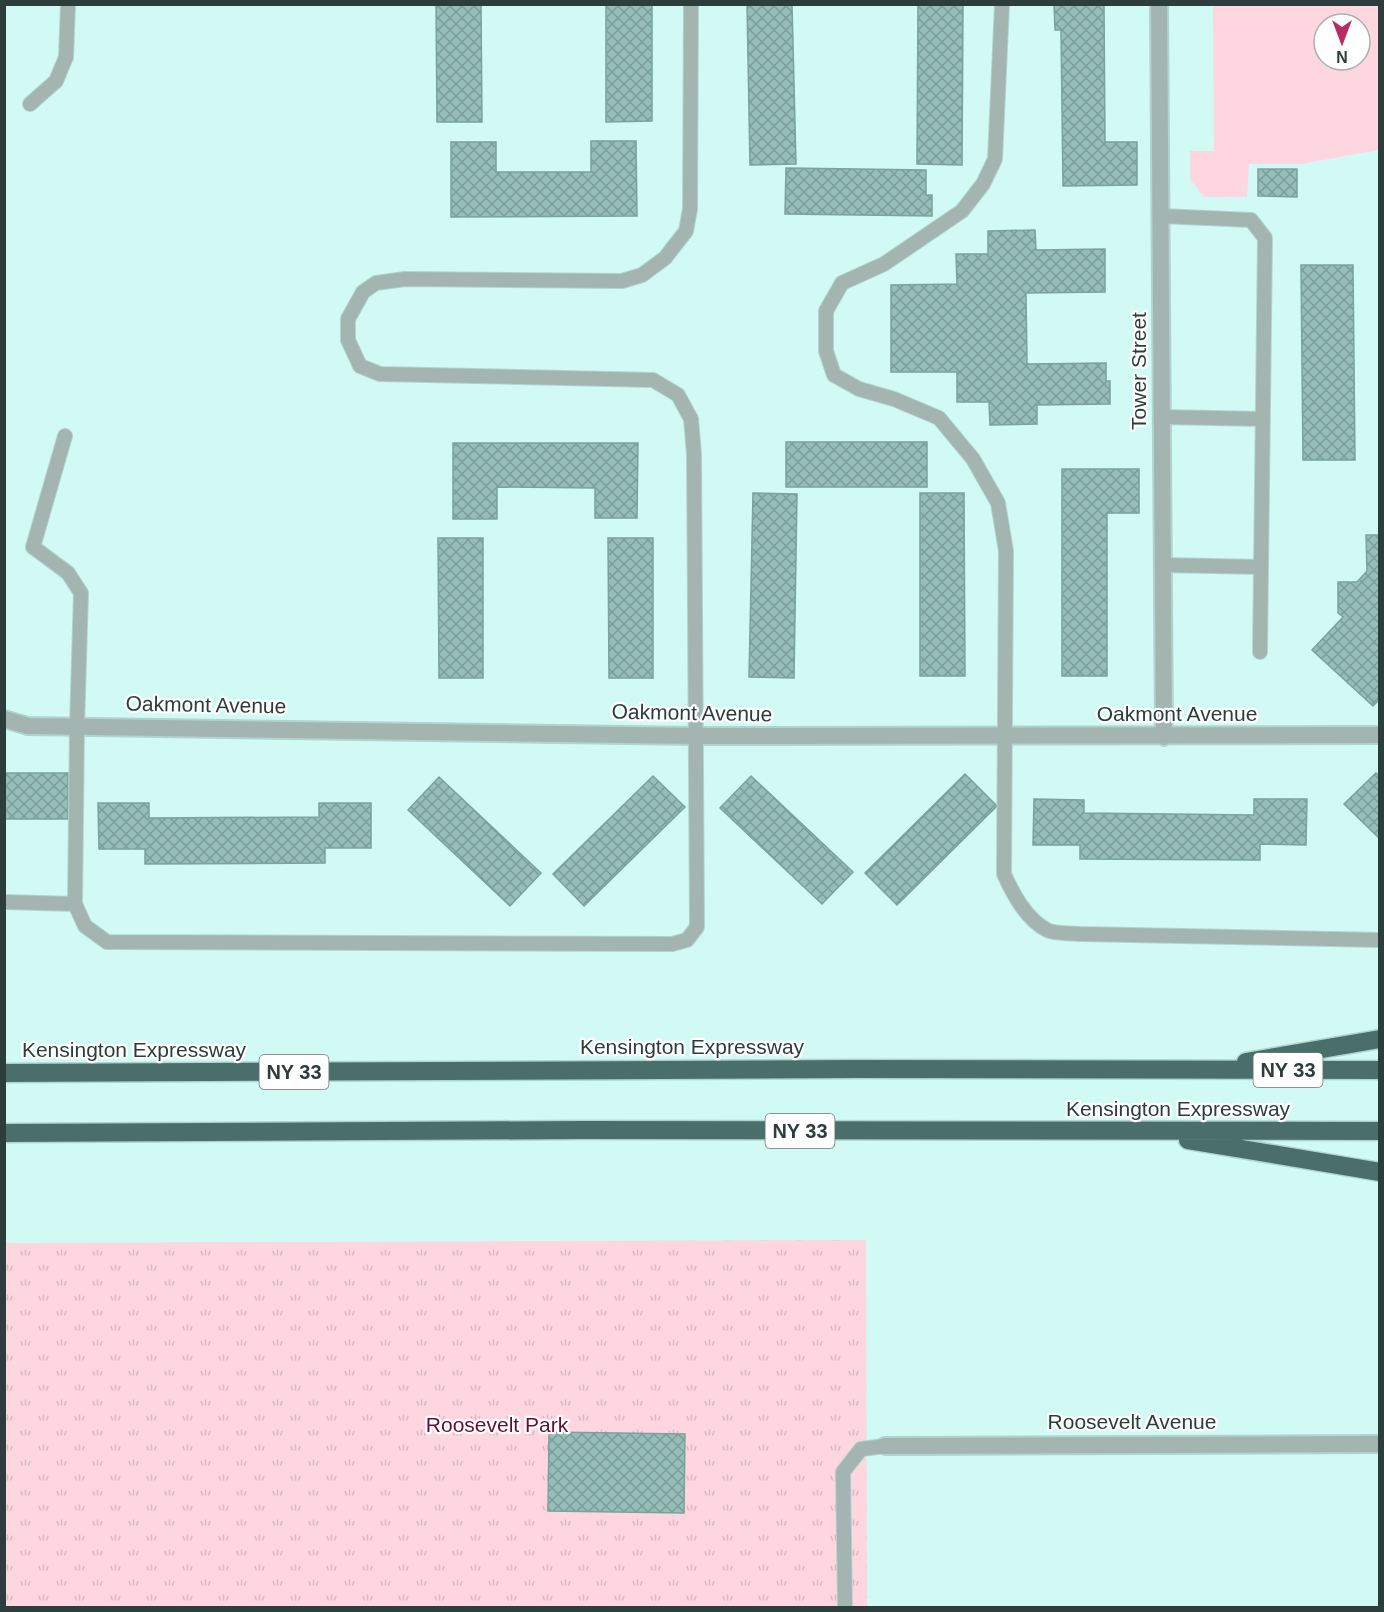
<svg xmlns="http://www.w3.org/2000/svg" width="1384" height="1612" font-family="Arial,sans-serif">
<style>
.grass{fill:#fed6df;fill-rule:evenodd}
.park{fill:url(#park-tufts)}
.building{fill:url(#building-cross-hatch);stroke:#7ba29c;stroke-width:1.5}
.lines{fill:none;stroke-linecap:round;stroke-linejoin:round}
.service-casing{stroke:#b0d4cf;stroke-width:16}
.minor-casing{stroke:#b0d4cf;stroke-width:20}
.motorway-casing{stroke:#b0d4cf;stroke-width:21}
.service{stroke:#a3b4b1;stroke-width:14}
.minor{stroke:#a3b4b1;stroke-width:16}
.motorway{stroke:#4a6f6a;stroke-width:18}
.labels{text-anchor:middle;stroke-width:4.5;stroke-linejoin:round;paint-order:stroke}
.shield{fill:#fefefe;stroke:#6c7776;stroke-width:1.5}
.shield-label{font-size:20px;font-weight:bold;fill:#2d3d3b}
.street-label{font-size:21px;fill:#2d3d3b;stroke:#fefefe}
.park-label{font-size:21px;fill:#611031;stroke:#fefefe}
</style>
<defs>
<pattern id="park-tufts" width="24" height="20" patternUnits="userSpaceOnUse" patternTransform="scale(1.5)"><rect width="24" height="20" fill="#fed6df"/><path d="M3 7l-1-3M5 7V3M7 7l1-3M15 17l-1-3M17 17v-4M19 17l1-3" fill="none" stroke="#dab9c0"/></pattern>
<pattern id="building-cross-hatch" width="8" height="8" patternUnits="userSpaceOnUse" patternTransform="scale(1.5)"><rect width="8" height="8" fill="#96beb8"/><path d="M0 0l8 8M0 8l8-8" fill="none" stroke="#7b9c97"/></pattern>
</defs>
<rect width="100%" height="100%" fill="#d1faf4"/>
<path class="grass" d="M1213 5H1379V150L1301 164H1249L1247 197H1204L1190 179V151H1214ZM1324 24H1360V60H1324Z"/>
<path class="park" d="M866 1240 867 1607H5L4 1243Z"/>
<path class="building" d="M436 4H481L482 122H437Z
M606 4H652V121L606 122Z
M747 4H792L796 164 750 165Z
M918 4H963L962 165 917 164Z
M1054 4H1104L1105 142H1137V185L1063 186 1061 30H1055Z
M591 141H636L637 216 451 217V142H496V172H591Z
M786 168 926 170V195H932V216L785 214Z
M1258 169H1297V197L1258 196Z
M1035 230 1036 250 1105 249V292L1026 293 1027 364 1106 363V381H1110V404L1037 405V424L990 425 989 402H957V372H891V285L957 284 956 254H988V231Z
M1301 265H1353L1355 460H1303Z
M786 442H927V487H786Z
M453 443H638L637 518H595V488L497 487V519H453Z
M1062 469H1139V513H1107V676H1062Z
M753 493 797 494 794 678 749 677Z
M920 493H964L965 676H920Z
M1366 535H1380V699L1373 706 1312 650 1343 617 1338 613V582H1357L1367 571Z
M438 538H483V678H439Z
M608 538H653V678H609Z
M4 773H68V819H4Z
M1376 773 1380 776V839L1344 804Z
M965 774 997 806 897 905 865 873Z
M653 776 685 807 584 906 553 874Z
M751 776 853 872 822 904 720 808Z
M439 777 541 873 510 906 408 810Z
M1034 799 1084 800V813L1254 815V799H1307L1306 845 1260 844V860L1080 859V845H1033Z
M98 803H149V818L319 817V803H371V848H325V863L145 864V849H99Z
M549 1432 685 1434 684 1513 548 1511Z"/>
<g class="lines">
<g class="service-casing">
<path id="service" d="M1002 4 995 159 983 184 962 211 884 264 842 283 826 311V351L834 375 859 389 894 399 939 418 973 459 998 503 1006 551 1004 874C1013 894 1026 919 1047 930 1055 934 1070 933 1080 934L1380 940
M30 104 56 81 66 57 68 4
M1161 216 1251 220 1265 238 1260 652
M1162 417 1263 419
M65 436 33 547 68 573 81 593 77 726 75 904 85 926 107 942 672 944 687 940 697 927 694 454 691 419 678 395 653 380 380 374 360 366 348 340V319L363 292 376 283 405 279 622 281 642 275 665 258 686 231 690 209 691 4
M1163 565 1261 567
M4 902 75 904
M845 1608 843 1472 861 1449 885 1446"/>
</g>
<g class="minor-casing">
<path id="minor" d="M1159 4 1164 737
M4 719 28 726 695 736 1380 735
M885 1446 1380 1444"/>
</g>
<g class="motorway-casing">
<path id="motorway" d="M1246 1062 1380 1039
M4 1073 857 1069 1380 1070
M4 1133 581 1130 1380 1131
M1188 1140 1380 1172"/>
</g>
<use href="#service" class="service"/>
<use href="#minor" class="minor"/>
<use href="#motorway" class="motorway"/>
</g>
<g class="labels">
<g class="shield">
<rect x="1253.5" y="1053" width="69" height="34" rx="4.5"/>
<rect x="259.5" y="1055" width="69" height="34" rx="4.5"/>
<rect x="765.5" y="1114" width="69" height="34" rx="4.5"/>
</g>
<g class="shield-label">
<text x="1288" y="1077">NY 33</text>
<text x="294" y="1079">NY 33</text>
<text x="800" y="1138">NY 33</text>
</g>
<g class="street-label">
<text transform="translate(1139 371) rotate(-90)" y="7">Tower Street</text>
<text transform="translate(206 705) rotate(1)" y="7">Oakmont Avenue</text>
<text transform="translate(692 713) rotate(1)" y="7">Oakmont Avenue</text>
<text x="1177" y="721">Oakmont Avenue</text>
<text x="692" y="1054">Kensington Expressway</text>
<text x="134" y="1057">Kensington Expressway</text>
<text x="1178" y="1116">Kensington Expressway</text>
<text x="1132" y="1429">Roosevelt Avenue</text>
</g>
<g class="park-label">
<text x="497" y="1432">Roosevelt Park</text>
</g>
</g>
<rect width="1384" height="1612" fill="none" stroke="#2d3d3b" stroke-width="12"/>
<g transform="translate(1342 42) rotate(180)"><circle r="28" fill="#fefefe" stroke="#aab1b0" stroke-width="1.5"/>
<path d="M0-4.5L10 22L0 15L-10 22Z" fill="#b82c63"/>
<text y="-9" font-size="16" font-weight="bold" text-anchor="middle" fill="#2d3d3b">N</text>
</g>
</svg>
